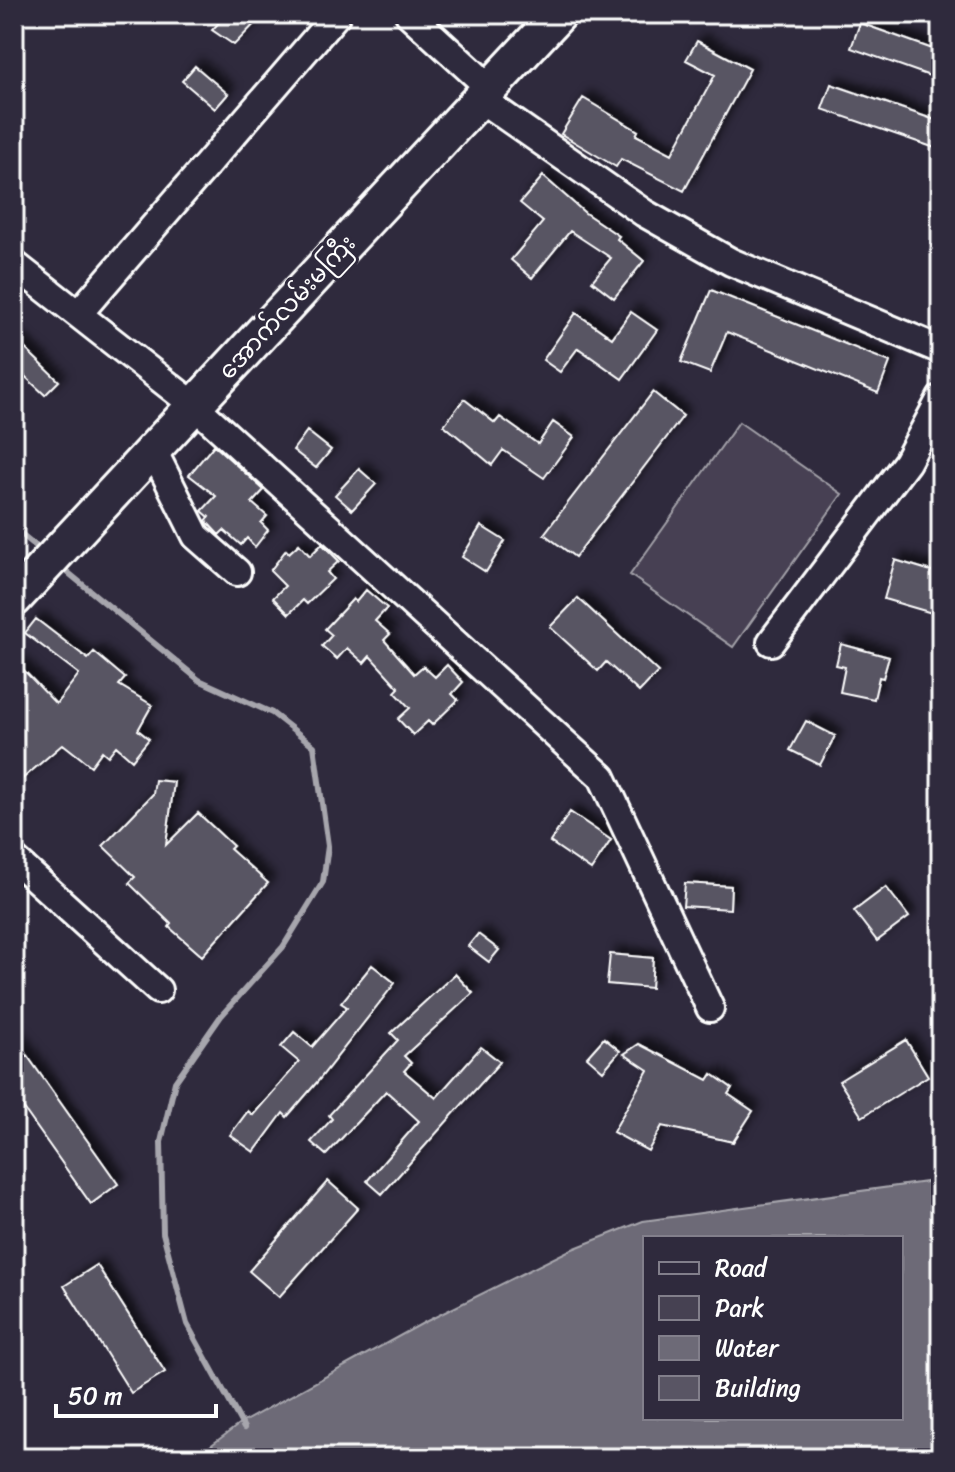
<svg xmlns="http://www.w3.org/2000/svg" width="955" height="1472" font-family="Sriracha,'Noto Sans Myanmar',sans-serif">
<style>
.green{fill:#464152;stroke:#a2a0a8;stroke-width:2}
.water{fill:#6d6a77;stroke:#a7a6ad;stroke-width:2;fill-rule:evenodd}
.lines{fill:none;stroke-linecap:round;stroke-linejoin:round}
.stream{stroke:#a7a6ad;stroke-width:6}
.building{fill:#595564;stroke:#fff;stroke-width:2;filter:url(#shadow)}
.minor-casing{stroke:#fff;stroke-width:32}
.major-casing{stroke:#fff;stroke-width:40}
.minor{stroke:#2f2a3d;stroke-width:26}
.major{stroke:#2f2a3d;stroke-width:34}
.labels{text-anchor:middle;stroke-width:6;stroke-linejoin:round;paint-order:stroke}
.street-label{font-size:24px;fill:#fff;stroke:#2f2a3d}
</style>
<defs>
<filter id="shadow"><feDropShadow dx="7" dy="-7" stdDeviation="4" flood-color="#0009"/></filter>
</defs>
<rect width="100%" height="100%" fill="#2f2a3d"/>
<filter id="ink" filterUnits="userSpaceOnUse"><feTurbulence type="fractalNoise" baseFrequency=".0125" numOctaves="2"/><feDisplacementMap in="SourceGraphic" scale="16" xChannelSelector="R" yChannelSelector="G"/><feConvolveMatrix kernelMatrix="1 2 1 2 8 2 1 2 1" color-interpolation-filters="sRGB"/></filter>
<g filter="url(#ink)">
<path class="green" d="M739 422 842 494 733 647 630 575Z"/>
<path class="water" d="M941 1180V1458H194L241 1423 425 1322 570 1250 643 1221ZM645 1238H901V1418H645Z"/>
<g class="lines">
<path class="stream" d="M14 528 42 551
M60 566 199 680 272 713 314 746 328 846 323 882 283 947 221 1016 175 1082 161 1142 163 1233 187 1324 244 1428"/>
</g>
<path class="building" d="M227 14H264L234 45 212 30Z
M860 23 941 52V80L851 48Z
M697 41 750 69 684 191 621 159 616 167 561 134 583 98 638 131 636 135 672 154 715 75 686 60Z
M195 66 228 94 215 109 182 81Z
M831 84 941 122V150L822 109Z
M543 176 585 213 619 236 617 239 644 261 614 298 592 281 611 258 570 231 532 278 511 260 543 222 520 203Z
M711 290 890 362 878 393 727 332 710 373 681 362Z
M631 312 657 330 622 379 578 348 560 372 543 360 576 313 612 338Z
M14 338 59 381 45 395 14 366Z
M653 392 683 416 575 557 544 534Z
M464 399 495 423 500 417 538 444 553 422 574 437 544 478 503 450 492 465 444 425Z
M307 431 331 450 316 468 293 450Z
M214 445 264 490 252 503 267 516 261 523 268 530 255 547 247 538 241 545 224 530 219 535 206 521 209 517 202 511 216 496 189 475Z
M359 469 376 484 352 510 335 495Z
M481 526 505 541 486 572 462 557Z
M299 544 310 556 322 544 339 561 327 572 333 579 307 604 303 600 289 614 273 598 285 586 270 571 286 550 289 553Z
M895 560 941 574 932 613 884 599Z
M366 590 387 608 375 621 390 634 384 640 414 674 423 666 435 677 447 665 463 682 452 694 458 700 432 725 428 721 413 735 398 719 410 708 395 692 399 688 370 656 364 663 347 648 337 659 322 646 332 635 325 629 353 599 356 602Z
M578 598 658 672 639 692 606 662 598 671 550 627Z
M36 619 88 659 94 652 125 678 119 685 152 705 138 730 149 739 132 760 116 746 108 756 102 751 91 766 63 744 14 786V660L56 704 79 674 25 633Z
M841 644 889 657 883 678 879 677 874 699 840 692 845 667 836 665Z
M806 721 835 736 820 765 790 750Z
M155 780 174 782 166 845 198 813 233 846 230 849 268 883 202 956 169 927 171 924 129 883 135 877 103 846 153 794Z
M570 812 611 840 591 870 550 842Z
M685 883 731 886 730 909 683 906Z
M886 887 909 917 877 941 854 911Z
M478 934 499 950 489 962 468 946Z
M610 954 653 958 651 988 607 984Z
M372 965 395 983 318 1081 287 1117 283 1113 254 1152 230 1135 248 1111 253 1115 299 1062 281 1047 294 1032 312 1047 347 1007 341 1003Z
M455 974 473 993 404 1056 411 1063 404 1071 436 1098 481 1047 500 1062 382 1194 367 1181 419 1121 386 1091 326 1155 311 1142 332 1119 329 1115 398 1040 391 1033Z
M14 1037 118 1184 91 1204 14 1095Z
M604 1038 620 1051 603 1071 587 1057Z
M906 1040 928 1076 862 1117 839 1081Z
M639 1044 708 1080 712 1074 732 1088 728 1094 753 1111 733 1142 662 1126 648 1151 613 1132 648 1070 624 1054Z
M328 1181 358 1208 279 1297 249 1271Z
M97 1265 165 1372 131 1393 64 1286Z"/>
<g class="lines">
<g class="minor-casing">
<path id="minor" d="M409 14 492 90
M482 100 644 213 731 262 941 350
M14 264 195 406 602 777 710 1008
M79 313 337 14
M153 450 196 536 237 572
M771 642 907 462 941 398
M14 859 158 990"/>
</g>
<g class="major-casing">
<path id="major" d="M14 599 559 14"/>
</g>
<use href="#minor" class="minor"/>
<use href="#major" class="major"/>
</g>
</g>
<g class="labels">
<g class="street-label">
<text transform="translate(287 307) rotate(-47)" y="8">အောက်လမ်းမကြီး</text>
</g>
</g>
<rect width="955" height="1472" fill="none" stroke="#2f2a3d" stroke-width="48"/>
<rect x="24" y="24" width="907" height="1424" fill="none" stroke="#fff" stroke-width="3" filter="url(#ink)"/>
<rect x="643" y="1236" width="260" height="184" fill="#2f2a3d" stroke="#827f8b" stroke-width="2"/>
<rect x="659" y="1262" width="40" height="12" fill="#2f2a3d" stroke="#827f8b" stroke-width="2"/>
<text x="715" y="1276" font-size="24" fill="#ffffff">Road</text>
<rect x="659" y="1296" width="40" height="24" fill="#464152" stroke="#827f8b" stroke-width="2"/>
<text x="715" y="1316" font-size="24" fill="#ffffff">Park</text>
<rect x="659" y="1336" width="40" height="24" fill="#6d6a77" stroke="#827f8b" stroke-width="2"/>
<text x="715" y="1356" font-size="24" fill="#ffffff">Water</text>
<rect x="659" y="1376" width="40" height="24" fill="#595564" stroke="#827f8b" stroke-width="2"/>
<text x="715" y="1396" font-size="24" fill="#ffffff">Building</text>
<path d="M56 1404v12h160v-12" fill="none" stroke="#ffffff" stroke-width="4"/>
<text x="68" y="1404" font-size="24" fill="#ffffff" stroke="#2f2a3d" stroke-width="6" paint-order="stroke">50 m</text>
</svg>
